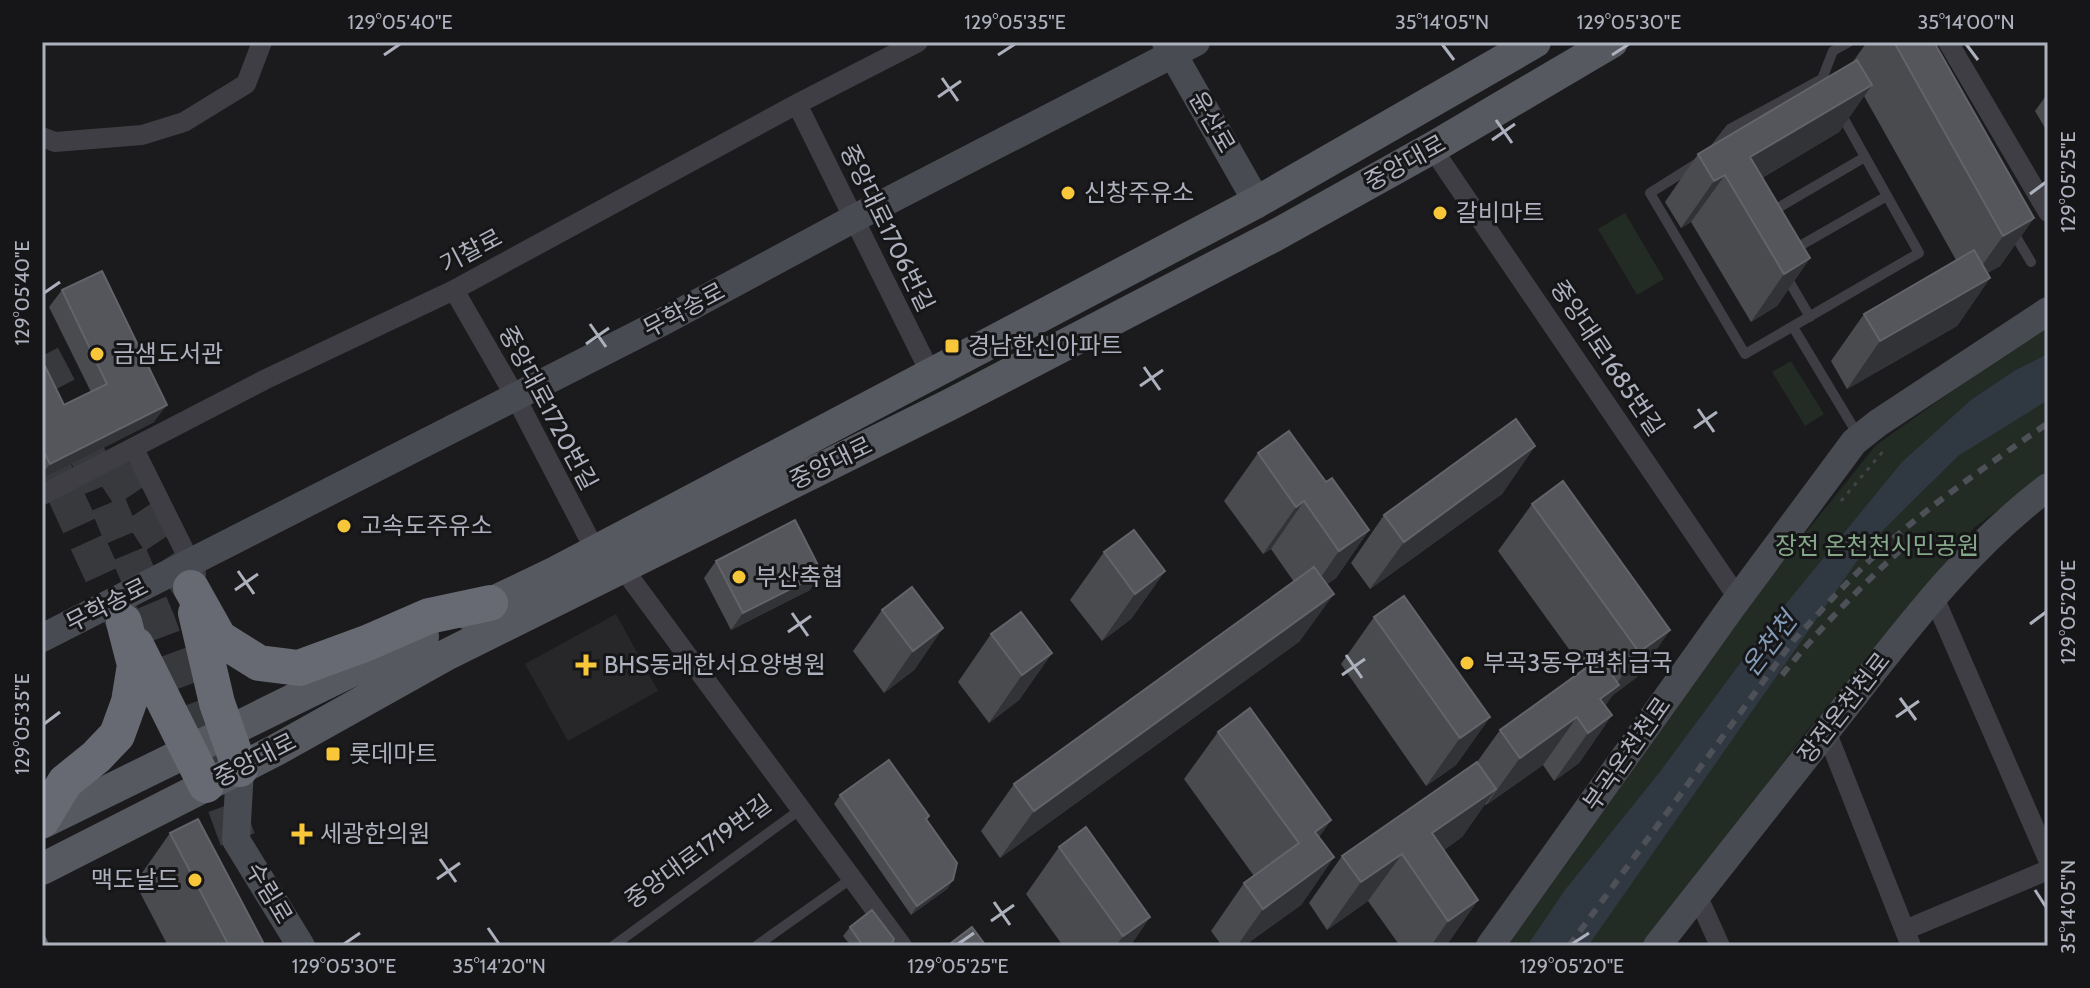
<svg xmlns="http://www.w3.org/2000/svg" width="2090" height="988" font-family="Cabin,'Noto Sans KR',sans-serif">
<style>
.built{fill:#27272a}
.green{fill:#222c24}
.water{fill:#303842}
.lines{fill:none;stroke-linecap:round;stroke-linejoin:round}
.highway-tunnel{stroke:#38393d;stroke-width:36;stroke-dasharray:36 18;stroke-linecap:butt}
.path{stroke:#414349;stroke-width:3;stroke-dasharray:4 6;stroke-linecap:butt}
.lane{stroke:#3e3e44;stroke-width:10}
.street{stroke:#3e3e44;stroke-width:20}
.secondary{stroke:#494b52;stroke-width:28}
.primary{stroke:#575961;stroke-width:32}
.highway{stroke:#676a73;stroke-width:36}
.rail{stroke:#4e5057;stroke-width:6;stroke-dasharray:10 8;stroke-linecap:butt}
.wall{fill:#494b4f}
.shaded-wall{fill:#323336}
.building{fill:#54565b;stroke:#62646a;stroke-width:2}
.ticks{fill:none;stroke:#adb1bd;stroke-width:3}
.poi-dot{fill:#f7c739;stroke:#161618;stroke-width:3}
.labels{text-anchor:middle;stroke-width:6;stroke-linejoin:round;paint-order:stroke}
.street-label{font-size:24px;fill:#adb1bd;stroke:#161618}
.poi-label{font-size:24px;fill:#adb1bd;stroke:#161618;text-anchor:start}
.park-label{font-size:24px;fill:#84a889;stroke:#161618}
.water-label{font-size:26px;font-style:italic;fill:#849bb8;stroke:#161618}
.neatline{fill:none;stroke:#adb1bd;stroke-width:3}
.ticks-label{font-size:20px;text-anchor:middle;fill:#adb1bd}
</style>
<rect width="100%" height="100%" fill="#1b1b1d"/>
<path class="built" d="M616 614 658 691 568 741 525 664Z"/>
<path class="green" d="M1625 213 1664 279 1637 295 1598 229Z
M2048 323V472L1974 528 1806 732 1645 946H1498L1734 622 1876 445Z
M1791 361 1824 414 1805 426 1772 372Z"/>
<path class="water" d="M2048 354V400L1958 456 1869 544 1588 946H1527L1565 890 1659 773 1767 627 1902 462 1971 400 2014 371Z"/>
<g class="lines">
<path class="highway-tunnel" d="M42 356 63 396 157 621 242 851
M42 444 124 622
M110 466 191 588"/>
<path class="path" d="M1841 501 1885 449"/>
<path class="lane" d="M1712 152 1730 129 1822 79 1833 51 1849 42
M1696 164 1650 193 1745 354 1919 253 1840 112
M1771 212 1865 157
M2012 230 2031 262
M1791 251 1887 196
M1786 276 1810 317
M1793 327 1858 435
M613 946 801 809
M756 946 852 878"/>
<path class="street" d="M1948 42 2048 212
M797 104 931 374
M42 137 55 142 142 135 184 122 246 84 262 42
M1432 148 1738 598
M454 290 515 396 595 550
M134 449 196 574
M42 495 264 380 454 290 797 104 918 42
M622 567 902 946
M1933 595 2048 859
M1826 731 1911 946
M1697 895 1720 946
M1905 930 2048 870"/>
<path class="secondary" d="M1166 42 1257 202
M42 638 666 320 853 219 1196 42
M240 769 236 840 301 946
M1490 946 1731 608 1854 442 1878 423 2048 311
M1657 946C1720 866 1783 786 1846 706 1908 627 1967 548 2048 487"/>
<path class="primary" d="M468 614 556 572 1257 202 1535 42
M42 823 423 636
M42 869 276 750 444 656 949 405 1274 236 1432 148 1612 42"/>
<path class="highway" d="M191 588 219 638 259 663 299 668 367 643 429 616 490 603
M196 613 217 703 240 769
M136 645 206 785
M42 820 65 782 96 757 117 735 129 702 135 665 124 622"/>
<path class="rail" d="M1782 675C1823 624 1869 578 1918 534
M1569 946 1793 641C1819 613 1845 584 1873 557 1926 507 1988 465 2048 423"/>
</g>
<path class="wall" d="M1867 42H1934L2034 218 2000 266 1987 273 1990 278 1957 326 1847 389 1831 361 1864 314 1956 260 1864 96 1839 132 1762 178 1810 258 1777 306 1751 322 1691 222 1681 228 1665 202 1698 154 1852 63Z
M2048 93V133L2035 111Z
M62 290 154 422 42 479V360L64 405 91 392 49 307Z
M1535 446 1502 494 1370 589 1351 563 1384 515Z
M1258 453 1326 482 1369 530 1336 578 1327 584 1300 641 1000 858 981 831 1014 784 1294 582 1271 549 1263 554 1224 501Z
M1532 504 1670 630 1637 677 1613 695 1605 705 1612 715 1579 763 1554 781 1543 765 1486 805 1485 804 1462 837 1444 850 1478 900 1446 946H1400L1368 901 1327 930 1309 903 1342 856 1477 762 1500 730 1584 670 1498 551Z
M1104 552 1165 571 1131 619 1102 641 1070 600Z
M716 561 810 590 731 630 704 578Z
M882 610 943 628 914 670 884 693 853 651Z
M1374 617 1490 717 1456 765 1426 786 1341 664Z
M991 634 1052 653 1019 700 989 723 958 682Z
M1218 732 1331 820 1319 837 1334 857 1301 905 1244 946H1222L1211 931 1244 883 1254 876 1184 779Z
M840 795 926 820 953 880 947 889 911 915 834 804Z
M170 833 265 946H168L135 883Z
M1059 847 1150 917 1130 946H1063L1026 894Z
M850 927 891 946H851L843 936Z"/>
<path class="shaded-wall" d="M1872 85 1839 132 1736 193 1750 157Z
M1725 175 1691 222 1681 228 1714 181Z
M2034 218 2000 266 1969 284 2003 236Z
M1810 258 1777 306 1751 322 1784 274Z
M1990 278 1957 326 1847 389 1880 341Z
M167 405 154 422 42 479V474L50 464Z
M1535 446 1502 494 1370 589 1404 542Z
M1304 501 1271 549 1263 554 1296 507Z
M1369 530 1336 578 1306 599 1339 551Z
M1165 571 1131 619 1102 641 1135 594Z
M822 573 810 590 731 630 743 613Z
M1334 594 1300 641 1000 858 1034 811Z
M943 628 914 670 884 693 913 651Z
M1670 630 1637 677 1613 695 1587 732 1600 699 1612 690 1639 652Z
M1052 653 1019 700 989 723 1022 675Z
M1612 715 1579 763 1554 781 1588 733Z
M1490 717 1456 765 1426 786 1460 738Z
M1577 717 1543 765 1486 805 1520 758Z
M1496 789 1462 837 1414 871 1432 833Z
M1331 820 1298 868 1315 832Z
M1402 854 1368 901 1327 930 1361 882Z
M1334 857 1301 905 1244 946H1237L1263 909Z
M953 880 947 889 911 915 917 906Z
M1478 900 1446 946H1431L1448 921Z
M1150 917 1130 946H1116L1123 936Z"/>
<path class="building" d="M1894 42H1934L2034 218 2003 236Z
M1857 60 1872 85 1750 157 1810 258 1784 274 1725 175 1714 181 1698 154Z
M1974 250 1990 278 1880 341 1864 314Z
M102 271 167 405 50 464 42 448V360L64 405 107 384 62 290Z
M1516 419 1535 446 1404 542 1384 515Z
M1289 431 1326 482 1332 478 1369 530 1339 551 1304 501 1296 507 1258 453Z
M1563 481 1670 630 1639 652 1532 504Z
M795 520 822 573 743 613 716 561Z
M1134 530 1165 571 1135 594 1104 552Z
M1314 567 1334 594 1034 811 1014 784Z
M912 587 943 628 913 651 882 610Z
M1404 596 1490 717 1460 738 1374 617Z
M1021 612 1052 653 1022 675 991 634Z
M1600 658 1619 685 1600 699 1612 715 1588 733 1577 717 1520 758 1500 730Z
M1250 708 1331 820 1315 832 1334 857 1263 909 1244 883 1299 843 1218 732Z
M889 760 929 816 926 819 957 863 953 880 917 906 840 795Z
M1477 762 1496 789 1432 833 1478 900 1448 921 1402 854 1361 882 1342 856Z
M198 819 265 946H229L170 833Z
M1086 827 1150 917 1123 936 1059 847Z
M872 910 894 939 891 946H863L850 927Z
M972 927 986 946H947Z
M42 932 49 946H42Z"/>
<path class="ticks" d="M1442 44 1454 60M1966 44 1978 60M384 55 400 44M998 55 1015 44M1612 55 1629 44M942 78 958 101M938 97 961 81M1496 120 1512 143M1492 140 1515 124M2030 194 2046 182M44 293 60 282M590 324 606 347M586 344 609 328M1144 367 1160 390M1140 386 1163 370M1698 409 1714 432M1694 428 1717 412M238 571 254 594M235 590 258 574M792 613 808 636M2030 624 2046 612M788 632 811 616M1346 655 1362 678M1342 675 1365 659M1900 698 1916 720M1896 717 1919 701M44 724 60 712M440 859 456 882M437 879 460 863M2035 890 2046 907M994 902 1010 925M991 921 1014 905M488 928 499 944M344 944 360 933M958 944 974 933M1572 944 1589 933"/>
<g class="poi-dot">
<circle cx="1068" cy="193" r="8"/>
<circle cx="1440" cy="213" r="8"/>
<rect x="944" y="338" width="16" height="16" rx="4"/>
<circle cx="97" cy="354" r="8"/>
<circle cx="344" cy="526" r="8"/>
<circle cx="739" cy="577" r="8"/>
<circle cx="1467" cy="663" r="8"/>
<path d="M582 653h8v8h8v8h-8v8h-8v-8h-8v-8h8z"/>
<rect x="325" y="746" width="16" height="16" rx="4"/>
<path d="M298 822h8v8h8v8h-8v8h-8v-8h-8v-8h8z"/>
<circle cx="195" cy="880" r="8"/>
</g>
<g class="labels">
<g class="street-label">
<text transform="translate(1212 122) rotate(60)" y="8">윤산로</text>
<text transform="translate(1405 163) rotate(-29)" y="8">중앙대로</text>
<text transform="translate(887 228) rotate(64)" y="8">중앙대로1706번길</text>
<text transform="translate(471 251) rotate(-28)" y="8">기찰로</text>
<text transform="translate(684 310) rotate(-28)" y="8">무학송로</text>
<text transform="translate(1607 358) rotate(56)" y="8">중앙대로1685번길</text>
<text transform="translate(548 408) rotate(62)" y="8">중앙대로1720번길</text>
<text transform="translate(831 463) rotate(-26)" y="8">중앙대로</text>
<text transform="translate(107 605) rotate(-27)" y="8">무학송로</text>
<text transform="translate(1844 708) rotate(-52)" y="8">장전온천천로</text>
<text transform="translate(1627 754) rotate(-55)" y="8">부곡온천천로</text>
<text transform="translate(255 760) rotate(-27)" y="8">중앙대로</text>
<text transform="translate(698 852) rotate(-36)" y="8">중앙대로1719번길</text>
<text transform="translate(269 893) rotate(59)" y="8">수림로</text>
</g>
<g class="poi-label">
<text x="1084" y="201">신창주유소</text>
<text x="1456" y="221">갈비마트</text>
<text x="968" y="354">경남한신아파트</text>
<text x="113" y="362">금샘도서관</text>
<text x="360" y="534">고속도주유소</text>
<text x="755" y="585">부산축협</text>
<text x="1483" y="671">부곡3동우편취급국</text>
<text x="604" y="673">BHS동래한서요양병원</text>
<text x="349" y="762">롯데마트</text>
<text x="320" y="842">세광한의원</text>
<text x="179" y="888" text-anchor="end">맥도날드</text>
</g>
<g class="park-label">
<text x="1877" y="554">장전 온천천시민공원</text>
</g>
<g class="water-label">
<text transform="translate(1769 644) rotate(-53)" y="9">온천천</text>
</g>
</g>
<rect width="2090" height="988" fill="none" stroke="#161618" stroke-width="88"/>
<rect x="44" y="44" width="2002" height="900" class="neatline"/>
<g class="ticks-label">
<text x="400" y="29">129°05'40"E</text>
<text x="1015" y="29">129°05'35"E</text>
<text x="1442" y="29">35°14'05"N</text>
<text x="1629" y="29">129°05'30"E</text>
<text x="1966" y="29">35°14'00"N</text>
<text transform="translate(2068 182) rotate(-90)" y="7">129°05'25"E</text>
<text transform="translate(22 293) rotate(-90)" y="7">129°05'40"E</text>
<text transform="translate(2068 612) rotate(-90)" y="7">129°05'20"E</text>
<text transform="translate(22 724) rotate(-90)" y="7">129°05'35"E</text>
<text transform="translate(2068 907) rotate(-90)" y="7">35°14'05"N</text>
<text x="344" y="973">129°05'30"E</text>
<text x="499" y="973">35°14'20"N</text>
<text x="958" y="973">129°05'25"E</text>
<text x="1572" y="973">129°05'20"E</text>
</g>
</svg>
